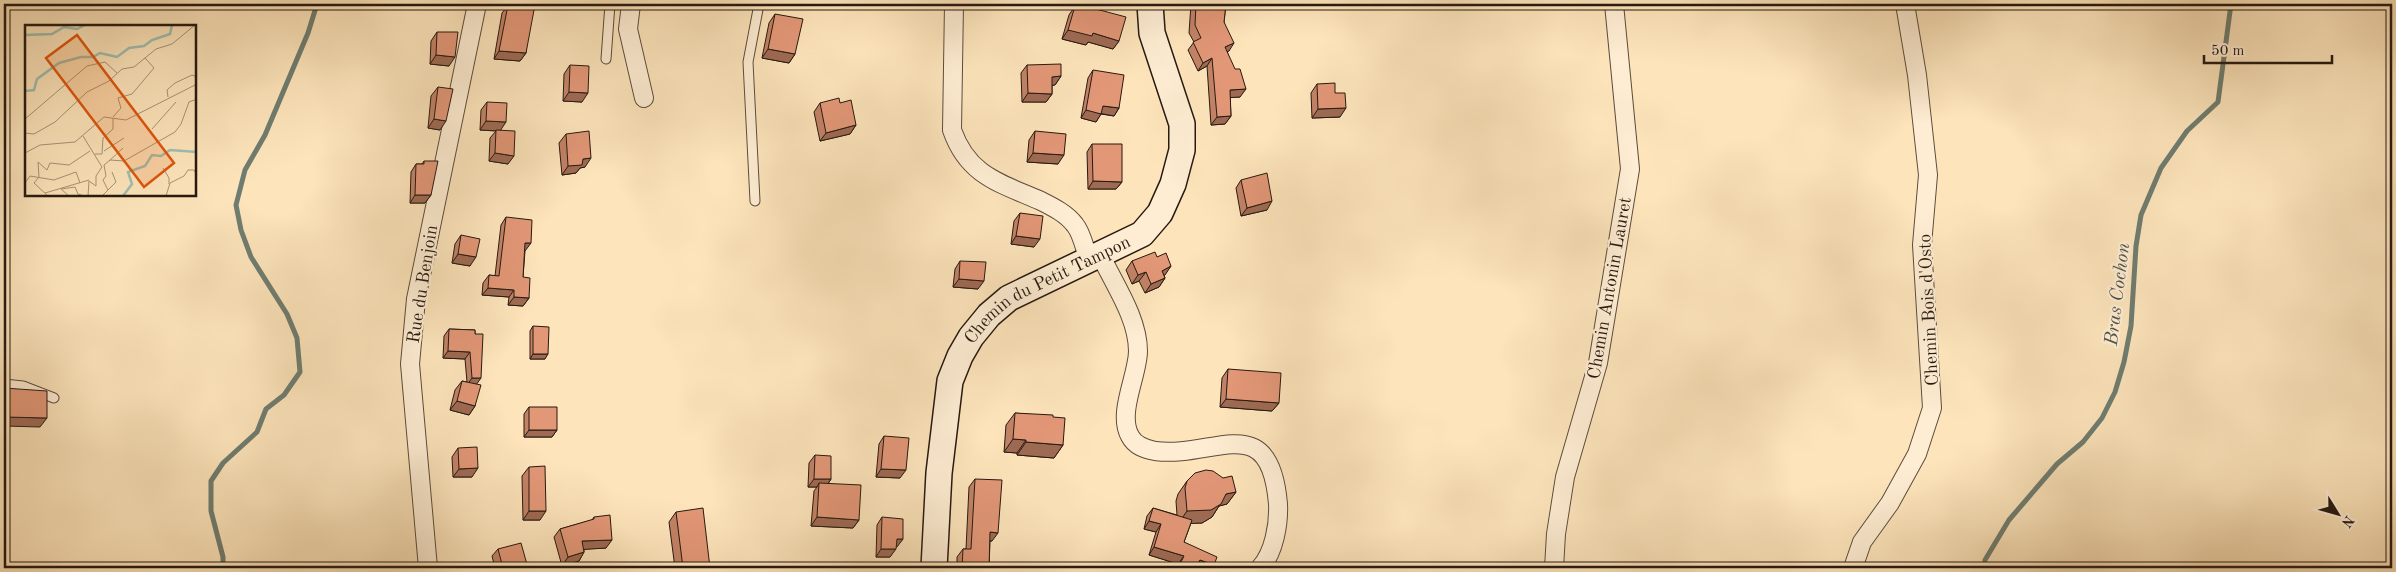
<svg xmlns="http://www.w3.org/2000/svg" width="2396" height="572" font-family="'Old Standard TT',serif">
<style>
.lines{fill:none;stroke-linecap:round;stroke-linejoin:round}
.stream{stroke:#6f7d70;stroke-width:5}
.lane-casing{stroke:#5c4c3c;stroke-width:11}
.street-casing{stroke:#5c4c3c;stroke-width:20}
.secondary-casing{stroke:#261911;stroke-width:28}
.lane{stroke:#feedd3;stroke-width:9}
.street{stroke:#feedd3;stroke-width:18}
.secondary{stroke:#feedd3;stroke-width:25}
.wall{fill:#c28266;stroke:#261911}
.shaded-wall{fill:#9e6a53;stroke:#261911}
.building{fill:#e29777;stroke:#261911}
.labels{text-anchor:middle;stroke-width:4.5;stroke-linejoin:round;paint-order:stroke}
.street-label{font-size:18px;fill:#261911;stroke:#feedd3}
.water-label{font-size:19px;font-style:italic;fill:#505348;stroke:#feedd3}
.inset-river{fill:none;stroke:#9fbfaf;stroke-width:2.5}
.inset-road{fill:none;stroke:#a79377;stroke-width:1}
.view{fill:#de560c;fill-opacity:0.15;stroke:#de560c;stroke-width:2.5}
.inset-edge{fill:none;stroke:#261911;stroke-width:2.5}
</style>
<rect width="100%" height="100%" fill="#fde4bb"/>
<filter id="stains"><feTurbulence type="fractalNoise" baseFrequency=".004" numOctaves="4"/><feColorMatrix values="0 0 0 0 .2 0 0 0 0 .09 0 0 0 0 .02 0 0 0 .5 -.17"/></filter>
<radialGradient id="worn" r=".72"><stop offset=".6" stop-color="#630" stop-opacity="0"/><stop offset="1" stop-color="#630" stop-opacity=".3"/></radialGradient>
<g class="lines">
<path class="stream" d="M223 568V557L211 511V481L223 463 257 432 266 409 284 395 300 372 297 338 287 314 251 257 241 230 236 205 245 170 265 135 308 33 317 4
M1984 568 1985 560 2009 520 2057 464 2083 442 2102 418 2115 392 2124 362 2131 326 2136 246 2141 215 2161 168 2187 131 2218 102 2231 4"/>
<g class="lane-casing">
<path id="lane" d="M606 59 610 4
M755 201 748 62 759 4
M4 384 23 386 54 398"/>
</g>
<g class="street-casing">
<path id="street" d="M631 4 628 29 644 98
M954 4 952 130C968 176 1000 183 1041 201 1053 207 1067 214 1075 225 1082 233 1085 250 1089 260
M1101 256C1114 284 1138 318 1138 351 1138 375 1117 413 1130 436 1135 446 1145 449 1155 451 1214 459 1270 407 1278 504 1279 524 1274 553 1260 568
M428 568 410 364 416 299 477 4
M1554 568 1556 534 1565 477 1598 363 1630 169 1614 4
M1853 568 1862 542 1890 503 1917 454 1932 408 1922 245 1928 175 1917 75 1905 4"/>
</g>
<g class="secondary-casing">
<g id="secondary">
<path id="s1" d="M934 568 939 473 950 381 960 356 971 337 989 315 1009 298 1142 234 1160 213 1173 184 1182 150V124L1152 33 1150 4"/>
</g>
</g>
<use href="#lane" class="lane"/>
<use href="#street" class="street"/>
<use href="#secondary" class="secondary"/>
</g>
<path class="wall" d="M506 4H531L526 53 520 61 494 59 502 13 506 8Z
M885 4H914L912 5 886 9Z
M1191 4H1226L1224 22 1229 51H1227L1240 97H1230L1231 116 1225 124 1211 125 1207 66 1198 71 1188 50 1194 42 1189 33Z
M1081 5 1119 41 1113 49 1088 42 1086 45 1062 39 1069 15 1075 6 1079 7Z
M775 14 795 54 789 63 762 58 769 23Z
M437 32 449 66 430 64 431 41Z
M570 65 582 102 563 101 564 74Z
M1027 65 1061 76 1055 85H1052V94L1046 102H1022L1021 73Z
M1093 70 1119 108 1114 116 1101 114 1096 122 1081 118 1088 78Z
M1317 84 1335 93 1340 117 1312 118 1311 93Z
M438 87 440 130 428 128 431 96Z
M487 102 501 130 508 164 489 161 490 138 496 131 480 130 481 110Z
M820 103 856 125 850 134 820 141 814 112Z
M1035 131 1058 164 1027 162 1029 140Z
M566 134 585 167 580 168 576 173 562 175 559 143Z
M1092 144 1122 182 1116 189H1088L1087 152Z
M424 161 431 195 425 203H410L411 172 416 164H422Z
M1241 180 1267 210 1241 216 1236 188Z
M1020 213 1034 247 1011 244 1014 221Z
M506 217 525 251 523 277 529 298 523 306 508 305 509 297 482 295 483 283 489 275 495 276 501 225Z
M461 235 470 266 452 263 455 244Z
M960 261 978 289 953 287 955 269Z
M1132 261 1171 266 1164 275 1165 278 1159 287 1145 293 1139 281 1132 284 1126 270Z
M533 326 545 359H530V331Z
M449 329 475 330 476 384 475 406 469 415 450 410 455 390 462 381 467 382 465 359 443 358 444 336Z
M1228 369 1279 403 1272 411 1220 407 1222 378Z
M529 407 557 430 552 437H524V414Z
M1015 413 1053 417 1063 445 1054 458 1017 455V453L1004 452 1006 425Z
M884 436 900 478 876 477 879 444Z
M458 448 472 477H453L452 457Z
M815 455 831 479 828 484 859 520 853 528 811 526 814 491 817 487H808L809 463Z
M529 467 540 520H523L522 476Z
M975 479 992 541H990L989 568H957V557L963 549H966L969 487Z
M1187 481 1236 492 1227 504 1219 506 1212 517 1202 523H1191L1184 542 1214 565 1212 568H1176L1178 564 1149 555 1156 532 1144 529 1147 516 1153 508 1177 515 1176 501 1178 494Z
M676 512 710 568H675L669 522Z
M594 517 606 548 584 549V552L579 561 562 566 554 537 560 529 592 520Z
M882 517 903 539 896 547 890 557H876L877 525Z
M498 549 528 568H495L492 556Z"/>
<path class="shaded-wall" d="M889 4H914L912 5 886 9Z
M1068 30 1093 33 1119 41 1113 49 1088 42 1086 45 1062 39Z
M1234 43 1229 51 1220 55 1225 47Z
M768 49 795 54 789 63 762 58Z
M499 51 526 53 520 61 494 59Z
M436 55 455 57 449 66 430 64Z
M1212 58 1207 66 1198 71 1203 63Z
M1061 76 1055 85 1046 86 1052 77Z
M1246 89 1240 97 1224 98 1230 90Z
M569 92 588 93 582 102 563 101Z
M1028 93 1052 94 1046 102H1022Z
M1103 106 1119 108 1114 116 1098 113 1101 114 1096 122 1081 118 1086 110Z
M1346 108 1340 117 1312 118 1318 109Z
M1231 116 1225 124 1211 125 1217 117Z
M434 119 446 121 440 130 428 128Z
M486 121 506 122 500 131 480 130Z
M856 125 850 134 820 141 826 133Z
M495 153 514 156 508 164 489 161Z
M1033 153 1064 155 1058 164 1027 162Z
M591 158 585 167 580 168 576 173 562 175 568 166 583 159Z
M1093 181 1122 182 1116 189H1088Z
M415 195H431L425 203H410Z
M1272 201 1267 210 1241 216 1247 208Z
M1016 236 1040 239 1034 247 1011 244Z
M525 243H531L525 251H520Z
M458 254 476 257 470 266 452 263Z
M1171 266 1165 275 1156 279 1162 271Z
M1146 272 1139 281 1132 284 1138 275Z
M1165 278 1159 287 1145 293 1151 284Z
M959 279 984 281 978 289 953 287Z
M488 288 514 290 509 297 482 295Z
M514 297 529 298 523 306 508 305Z
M448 351 470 352 465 359 443 358Z
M533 354H548L545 359H530Z
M472 378H481L476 385H467Z
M1226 399 1279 403 1272 411 1220 407Z
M457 401 475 406 469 415 450 410Z
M4 417 47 418 40 427 4 426Z
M529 430H557L552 437H524Z
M1013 439 1026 440 1017 453 1004 452Z
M1026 442 1063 445 1054 458 1017 455Z
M478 468 472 477H453L459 469Z
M881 469 906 470 900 478 876 477Z
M814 479H831L825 488 819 483 817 487H808Z
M1236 492 1227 504 1219 506 1212 517 1202 523 1178 524 1187 511 1226 494Z
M529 511H546L540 520H523Z
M817 517 859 520 853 528 811 526Z
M1149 521 1161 524 1156 532 1144 529Z
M990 532 998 533 992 541 985 540Z
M897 539H903L897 547H891Z
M612 540 606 548 576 550 582 541Z
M1154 547 1184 556 1178 564 1149 555Z
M881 549H896L890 557H876Z
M584 552 579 561 562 566 568 557Z
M1200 560 1214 565 1212 568H1194Z
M1180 564 1196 566 1194 568H1177Z"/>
<path class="building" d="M512 4H531V9L534 10 526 53 499 51 508 5H512Z
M1196 4H1226L1224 22 1234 43 1225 47 1235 69H1240L1246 89 1230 90 1231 116 1217 117 1212 58 1203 63 1193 42 1201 38 1195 25Z
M1081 5 1126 17 1119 41 1093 33 1092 36 1068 30 1075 6 1081 8Z
M775 14 803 19 795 54 768 49Z
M437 32H458L455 57 436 55Z
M1061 64V76L1052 77V94L1028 93 1027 65Z
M570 65 589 66 588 93 569 92Z
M1093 70 1124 75 1119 108 1103 106 1101 114 1086 110Z
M1335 83V93H1345L1346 108 1318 109 1317 84Z
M438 87 453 89 446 121 434 119Z
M839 98 840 103 851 100 856 125 826 133 820 103Z
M487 102 507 103 506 122 486 121Z
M496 130 515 131 514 156 495 153Z
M589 131 591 158 583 159 582 165 568 166 566 134Z
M1035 131 1066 134 1064 155 1033 153Z
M1092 144H1122V182L1093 181Z
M424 161H438L431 195H415L416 164H424Z
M1267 173 1272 201 1247 208 1241 180Z
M1020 213 1043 216 1040 239 1016 236Z
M506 217 532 220 531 243H525L523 277 530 278 529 298 514 297V290L488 288 489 275 499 276Z
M461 235 480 239 476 257 458 254Z
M1155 252 1157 257 1166 253 1171 266 1162 271 1165 278 1151 284 1146 272 1138 275 1132 261Z
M960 261 986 262 984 281 959 279Z
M533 326 549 327 548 354H533Z
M449 329 475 330V334H483L481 378H472L470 352 448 351Z
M1228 369 1281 373 1279 403 1226 399Z
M462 381 481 385 475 406 457 401Z
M4 388 47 391V418L4 417Z
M529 407H557V430H529Z
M1015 413 1053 415V417L1065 418 1063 445 1026 442V440L1013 439Z
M884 436 909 438 906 470 881 469Z
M477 447 478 468 459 469 458 448Z
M815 455 831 456V479H814Z
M545 466 546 511H529V467Z
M1206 470 1213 471 1223 478 1232 476 1236 492 1226 494 1221 504 1211 510 1187 511 1185 488 1187 481 1195 473Z
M975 479 1002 480 998 533 990 532 989 568H962L963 549H971Z
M819 483 861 485 859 520 817 517Z
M703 508 710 568H683L676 512Z
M1153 508 1192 520 1184 542 1217 557 1214 565 1200 560 1196 566 1180 564 1184 556 1154 547 1161 524 1149 521Z
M610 515 612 540 582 541 584 552 568 557 560 529 594 519V517Z
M882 517 903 519V539H897L896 549H881Z
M521 543 528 568H503L498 549Z"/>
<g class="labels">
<g class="street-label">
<text transform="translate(422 284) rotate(-81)" y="6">Rue du Benjoin</text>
<text transform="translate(1609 288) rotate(-80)" y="6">Chemin Antonin Lauret</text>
<text dy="6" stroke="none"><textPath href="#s1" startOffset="328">Chemin du Petit Tampon</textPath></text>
<text transform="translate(1928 310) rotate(-93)" y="6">Chemin Bois d'Osto</text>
</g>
<g class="water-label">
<text transform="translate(2116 294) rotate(-83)" y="7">Bras Cochon</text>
</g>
</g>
<g transform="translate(25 25)">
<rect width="171" height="171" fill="#fde4bb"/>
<path class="inset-river" d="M0 10 27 9 39 2 52 4 60 0M0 66 9 65 12 54 34 38 56 32H68L75 28 92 32 104 23 119 21 127 15 145 9 147 0M98 171 107 159 103 147 120 141 127 130 136 131 145 125 172 127"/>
<path class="inset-road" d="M143 72 142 65 150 58 167 50 172 52M88 92 96 83 93 73 107 69 129 43 120 33M0 94 62 41 80 37 92 48M127 104 151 77M0 108 9 109 30 97 62 67 84 56 97 44 109 42 131 24 147 19 170 0M58 111 77 142 71 151V161L64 156 63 171M79 126 99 113M0 128 15 120 50 117 79 92 101 95 172 59M70 129H77L78 113 88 104V93M84 136 98 123M138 143 144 153V159M14 152 13 137 22 145 25 138 44 140 65 126M14 152 9 158 23 171M0 158 5 151 29 155 51 147 55 158M83 165 78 155 81 151 79 140 85 135 99 136 150 107 156 99 164 77 172 74M20 168 64 155M44 171 36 164 50 162 53 169 59 171M77 171 91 157 87 147M141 171 145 158 159 151 163 145H169L172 150"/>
<path class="view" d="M52 10 149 138 119 162 21 33Z"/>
<rect width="171" height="171" class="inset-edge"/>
</g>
<rect width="2396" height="572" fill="none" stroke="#fde4bb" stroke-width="20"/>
<rect x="5" y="5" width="2386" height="562" fill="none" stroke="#261911" stroke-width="2.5"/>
<rect x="10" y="10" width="2376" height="552" fill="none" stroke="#261911"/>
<g transform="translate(2338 514) rotate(127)" stroke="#feedd3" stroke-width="4" paint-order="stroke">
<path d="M0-4L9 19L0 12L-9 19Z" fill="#261911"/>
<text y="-8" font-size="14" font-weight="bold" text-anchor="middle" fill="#261911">N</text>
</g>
<path d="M2204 55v8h128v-8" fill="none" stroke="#261911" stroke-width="2.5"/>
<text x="2211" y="55" font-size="15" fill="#261911" stroke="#feedd3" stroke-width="4" paint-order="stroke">50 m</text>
<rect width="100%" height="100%" filter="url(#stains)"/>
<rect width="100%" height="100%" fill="url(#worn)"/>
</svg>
